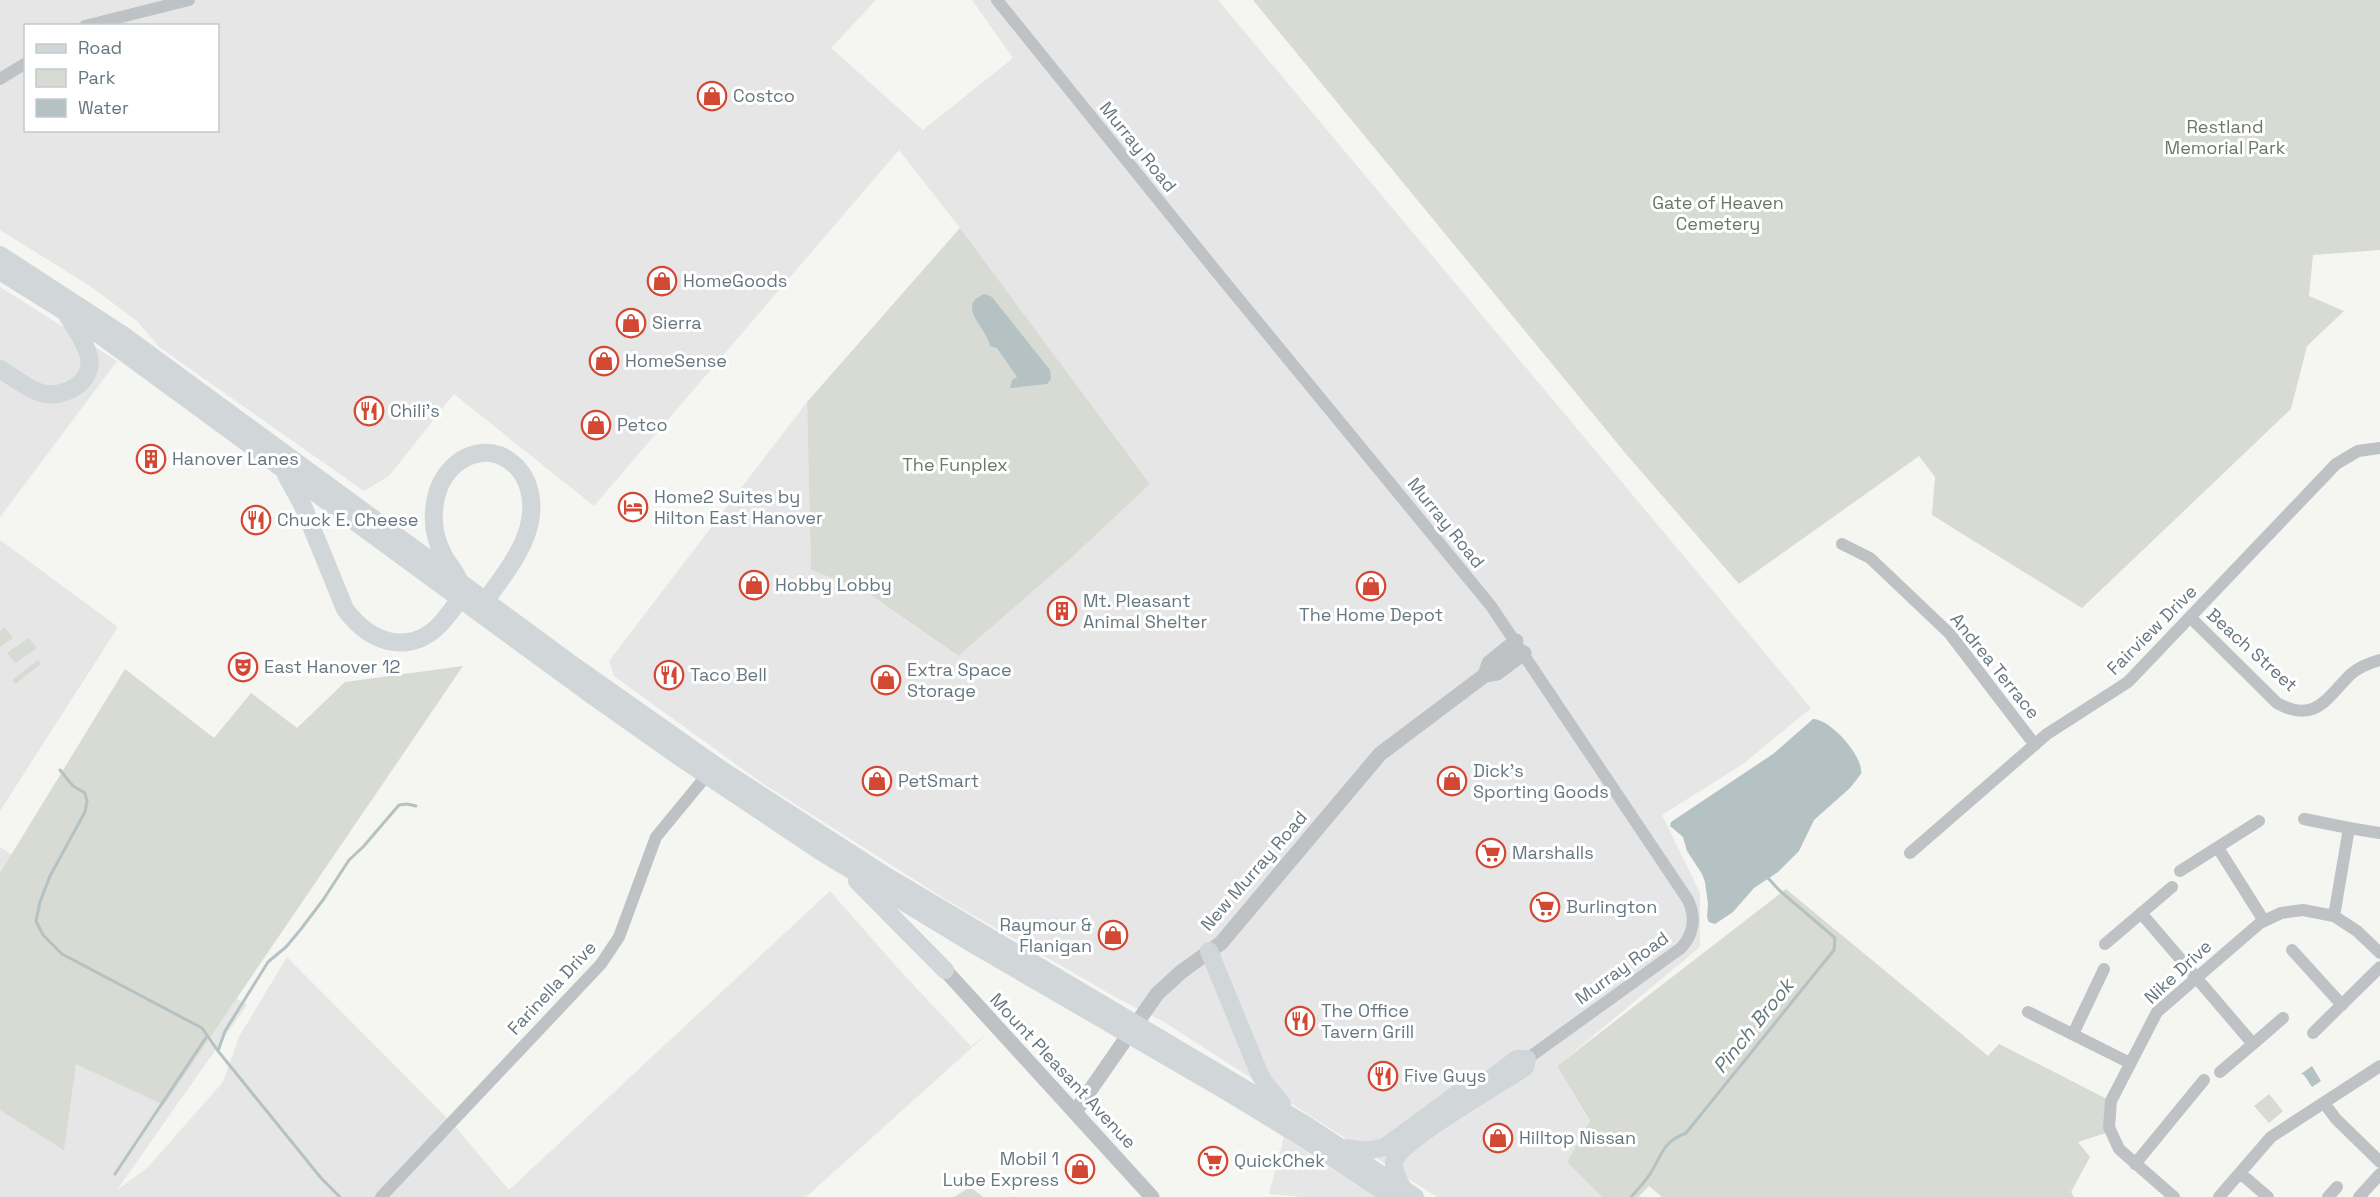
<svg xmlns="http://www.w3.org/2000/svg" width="2380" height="1197" font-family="'Space Grotesk',sans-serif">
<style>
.built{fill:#e5e6e5;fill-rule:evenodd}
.green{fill:#d7dbd3}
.water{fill:#b5c2c4}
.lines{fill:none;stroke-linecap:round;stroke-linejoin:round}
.stream{stroke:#b5c2c4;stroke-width:3}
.minor{stroke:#bec2c5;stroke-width:12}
.tertiary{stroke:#bec2c5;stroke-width:15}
.primary{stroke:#d1d6d9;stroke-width:18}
.labels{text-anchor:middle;stroke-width:6;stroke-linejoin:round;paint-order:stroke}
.poi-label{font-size:18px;fill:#667780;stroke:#fff;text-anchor:start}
.park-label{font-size:18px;fill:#6a7865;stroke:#fff}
.street-label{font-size:18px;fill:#667780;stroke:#fff}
.water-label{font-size:20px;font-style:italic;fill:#63787d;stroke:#fff}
</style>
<rect width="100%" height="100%" fill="#f5f5f2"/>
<path class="built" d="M0 0H876L831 48 923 130 1013 58 972 0H1218L1811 708 1743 764 1662 815 1700 893V947L1557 1066 1590 1122 1567 1162 1602 1197H1437L1164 1022 1117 998 945 899 762 783 614 676 609 661 807 402 811 570 865 591 957 656 1069 560 1150 484 960 228 899 150 594 506 454 394 389 476 364 491 159 347 137 321 90 286 0 230ZM26 26H218V130H26Z
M0 287 117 361 0 517Z
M0 540 118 627 0 811Z
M0 847 247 1005 117 1190 147 1168 223 1082 239 1037 287 957 452 1123 509 1190 830 891 903 974 971 1046 987 1034 806 1197H0Z
M1284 1137 1374 1197H1302L1269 1194Z"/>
<path class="green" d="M1253 0H2380V250L2313 255 2309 296 2344 311 2307 346 2291 409 2082 608 1932 515 1935 477 1919 456 1739 584 1626 454Z
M960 228 1150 484 1069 560 958 656 865 591 811 570 807 402Z
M5 627 13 638 0 647V631Z
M29 638 37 648 15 663 7 653Z
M38 660 41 664 15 684 12 680Z
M463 666 164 1105 76 1064 64 1150 0 1110V873L125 669 214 738 251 693 297 728 345 682Z
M1786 889 1988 1056 1999 1044 2113 1102 2109 1132 2078 1142 2090 1157 2071 1192 2074 1197H1662L1649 1186 1638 1197H1602L1567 1162 1590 1121 1557 1066Z
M2269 1094 2283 1111 2269 1123 2254 1106Z
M970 1187 983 1197H954Z"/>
<path class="water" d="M985 294 992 297 1050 370 1051 379 1047 384 1010 388 1012 380 1017 377 997 348 990 346C988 329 954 305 985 294Z
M1813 719C1830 719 1864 756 1861 774L1850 788 1814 820 1799 851 1778 872 1754 888 1733 912 1715 924 1709 922 1707 917 1708 904 1705 882 1702 874 1687 851 1683 837 1670 826 1671 822 1773 754Z
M2312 1066 2321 1081 2312 1087 2304 1075 2301 1074Z"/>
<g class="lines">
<path class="stream" d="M60 770 73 786 85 793 87 801 85 812 50 876 40 902 36 921 43 935 62 954 202 1028 218 1051 321 1178 340 1197
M218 1051 225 1031 268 962 286 947 301 929 323 900 349 860 363 847 399 805 407 804 416 806
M115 1174 207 1036
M1631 1197C1637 1190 1645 1182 1650 1174 1663 1154 1661 1143 1686 1133L1834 950 1835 938 1779 890 1768 878"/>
<path class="minor" d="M997 0 1215 270 1491 606 1688 900C1696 917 1694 934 1681 948L1527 1059
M85 26 189 0
M0 79 26 63
M1842 544 1870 558 1950 634 2035 745
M2191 618 2277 703C2316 725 2328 696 2351 674 2359 667 2369 663 2380 660
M2304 819 2349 828
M2218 848 2264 921
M1910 853 2047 734 2128 682 2336 464 2358 451 2380 448
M2180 871 2259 821
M2141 913 2253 1044 2220 1072
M2334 916 2349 828 2380 833
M2105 944 2172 887
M2292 950 2342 1005
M2028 1012 2130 1063
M2313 1033 2380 967
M2073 1034 2104 969
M2253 1044 2283 1018
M2324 1103 2336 1119 2380 1162
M2135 1164 2204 1080
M2240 1173 2268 1197
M381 1197 601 964 619 937 656 837 707 775
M2174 1197 2119 1149 2109 1127 2111 1101 2157 1012 2260 923 2281 913 2303 910 2334 916 2357 931 2380 953
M2219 1197 2271 1137 2380 1066
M2328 1197 2337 1187
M2359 1197 2380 1174"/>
<path class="tertiary" d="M1485 675 1497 673 1524 653
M945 970 1152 1197
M1075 1112 1157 994 1181 972 1221 943 1380 754 1485 675 1489 663 1516 641"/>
<path class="primary" d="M0 255 123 335 570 663 722 770 886 876 1306 1125 1415 1197
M0 271 89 327 593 696 678 756 820 851 973 944 1226 1091 1303 1138 1391 1197
M0 369C13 377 26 388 41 393 63 399 94 383 89 357 86 342 74 327 67 315
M286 475 303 506 345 609C372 647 417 657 447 616 453 609 459 602 461 593 463 580 450 567 444 556 428 528 430 486 456 464 468 454 485 450 499 455 512 460 522 471 527 483 545 531 504 573 479 610
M857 881 945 970
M1209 951 1260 1075 1267 1086 1282 1104
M1346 1148 1366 1151 1385 1147 1457 1094 1489 1080 1517 1059H1527L1525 1067C1503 1083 1399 1140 1394 1162 1393 1171 1399 1181 1403 1189"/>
</g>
<defs>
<g id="shop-ring" transform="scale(1.5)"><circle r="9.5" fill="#fff" stroke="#d34833" stroke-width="1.5"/><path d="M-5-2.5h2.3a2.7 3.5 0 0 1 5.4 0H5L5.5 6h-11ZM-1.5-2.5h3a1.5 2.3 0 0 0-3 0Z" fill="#d34833"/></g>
<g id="restaurant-ring" transform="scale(1.5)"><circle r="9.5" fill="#fff" stroke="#d34833" stroke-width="1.5"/><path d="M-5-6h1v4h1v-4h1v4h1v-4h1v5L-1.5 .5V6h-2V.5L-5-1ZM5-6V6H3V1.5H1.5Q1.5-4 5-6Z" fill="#d34833"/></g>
<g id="building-ring" transform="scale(1.5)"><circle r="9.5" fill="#fff" stroke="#d34833" stroke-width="1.5"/><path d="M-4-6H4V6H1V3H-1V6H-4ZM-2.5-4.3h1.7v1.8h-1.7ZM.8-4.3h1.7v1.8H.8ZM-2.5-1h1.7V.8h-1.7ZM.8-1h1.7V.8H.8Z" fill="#d34833"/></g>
<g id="hotel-ring" transform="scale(1.5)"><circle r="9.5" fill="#fff" stroke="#d34833" stroke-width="1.5"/><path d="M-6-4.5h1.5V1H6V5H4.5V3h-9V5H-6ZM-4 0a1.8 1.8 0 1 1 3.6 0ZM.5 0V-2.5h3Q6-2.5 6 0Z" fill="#d34833"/></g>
<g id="theatre-ring" transform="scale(1.5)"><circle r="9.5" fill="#fff" stroke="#d34833" stroke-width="1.5"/><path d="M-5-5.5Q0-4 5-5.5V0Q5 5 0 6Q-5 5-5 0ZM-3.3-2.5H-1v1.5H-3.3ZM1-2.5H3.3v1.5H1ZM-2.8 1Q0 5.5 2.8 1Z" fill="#d34833"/></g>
<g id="supermarket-ring" transform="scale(1.5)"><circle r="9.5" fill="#fff" stroke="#d34833" stroke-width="1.5"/><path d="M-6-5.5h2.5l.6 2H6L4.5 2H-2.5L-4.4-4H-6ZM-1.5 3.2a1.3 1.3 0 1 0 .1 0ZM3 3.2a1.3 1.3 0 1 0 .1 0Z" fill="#d34833"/></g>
</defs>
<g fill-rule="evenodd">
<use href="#shop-ring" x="712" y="96"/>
<use href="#shop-ring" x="662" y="281"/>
<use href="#shop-ring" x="631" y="323"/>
<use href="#shop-ring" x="604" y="361"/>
<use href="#restaurant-ring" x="369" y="411"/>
<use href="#shop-ring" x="596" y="425"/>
<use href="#building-ring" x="151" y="459"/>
<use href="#hotel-ring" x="633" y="507"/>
<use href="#restaurant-ring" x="256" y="520"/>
<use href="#shop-ring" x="754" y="585"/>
<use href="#shop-ring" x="1371" y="586"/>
<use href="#building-ring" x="1062" y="611"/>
<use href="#theatre-ring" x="243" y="667"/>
<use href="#restaurant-ring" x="669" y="675"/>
<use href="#shop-ring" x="886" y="680"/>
<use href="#shop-ring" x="877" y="781"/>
<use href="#shop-ring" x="1452" y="781"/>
<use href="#supermarket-ring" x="1491" y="853"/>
<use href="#supermarket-ring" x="1545" y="907"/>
<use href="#shop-ring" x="1113" y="935"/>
<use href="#restaurant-ring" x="1300" y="1021"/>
<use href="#restaurant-ring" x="1383" y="1076"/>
<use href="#shop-ring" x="1498" y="1138"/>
<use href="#supermarket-ring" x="1213" y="1161"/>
<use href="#shop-ring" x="1080" y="1169"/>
</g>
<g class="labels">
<g class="poi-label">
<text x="733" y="102">Costco</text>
<text x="683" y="287">HomeGoods</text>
<text x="652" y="329">Sierra</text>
<text x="625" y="367">HomeSense</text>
<text x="390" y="417">Chili's</text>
<text x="617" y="431">Petco</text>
<text x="172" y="465">Hanover Lanes</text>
<text x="654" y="503">Home2 Suites by<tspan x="654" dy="21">Hilton East Hanover</tspan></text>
<text x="277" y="526">Chuck E. Cheese</text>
<text x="775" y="591">Hobby Lobby</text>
<text x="1083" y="607">Mt. Pleasant<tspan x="1083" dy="21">Animal Shelter</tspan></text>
<text x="1371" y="621" text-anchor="middle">The Home Depot</text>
<text x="264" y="673">East Hanover 12</text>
<text x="907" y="676">Extra Space<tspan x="907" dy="21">Storage</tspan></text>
<text x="690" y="681">Taco Bell</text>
<text x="1473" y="777">Dick's<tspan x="1473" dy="21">Sporting Goods</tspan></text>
<text x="898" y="787">PetSmart</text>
<text x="1512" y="859">Marshalls</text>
<text x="1566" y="913">Burlington</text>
<text x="1092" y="931" text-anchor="end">Raymour &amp;<tspan x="1092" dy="21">Flanigan</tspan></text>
<text x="1321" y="1017">The Office<tspan x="1321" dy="21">Tavern Grill</tspan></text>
<text x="1404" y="1082">Five Guys</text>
<text x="1519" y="1144">Hilltop Nissan</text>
<text x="1059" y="1165" text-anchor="end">Mobil 1<tspan x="1059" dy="21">Lube Express</tspan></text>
<text x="1234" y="1167">QuickChek</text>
</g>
<g class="park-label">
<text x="2225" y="133">Restland<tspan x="2225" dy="21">Memorial Park</tspan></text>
<text x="1718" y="209">Gate of Heaven<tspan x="1718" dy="21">Cemetery</tspan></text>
<text x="955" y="471">The Funplex</text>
</g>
<g class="street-label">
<text transform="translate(1138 147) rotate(51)" y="6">Murray Road</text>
<text transform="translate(1446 523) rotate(51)" y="6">Murray Road</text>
<text transform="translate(2152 630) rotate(-45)" y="6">Fairview Drive</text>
<text transform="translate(2252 650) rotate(42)" y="6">Beach Street</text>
<text transform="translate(1995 666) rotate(51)" y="6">Andrea Terrace</text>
<text transform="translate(1254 871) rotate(-49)" y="6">New Murray Road</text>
<text transform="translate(1622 968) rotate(-36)" y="6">Murray Road</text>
<text transform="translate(2178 972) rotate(-43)" y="6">Nike Drive</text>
<text transform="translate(552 988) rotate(-47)" y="6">Farinella Drive</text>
<text transform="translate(1063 1071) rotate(47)" y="6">Mount Pleasant Avenue</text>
</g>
<g class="water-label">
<text transform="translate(1753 1026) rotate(-51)" y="7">Pinch Brook</text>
</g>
</g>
<rect x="24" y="24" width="195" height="108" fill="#ffffff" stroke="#c2c9cc" stroke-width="1.5"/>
<rect x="36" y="44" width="30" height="9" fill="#d1d6d9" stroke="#c2c9cc" stroke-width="1.5"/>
<text x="78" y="54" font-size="18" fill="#667780">Road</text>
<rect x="36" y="69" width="30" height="18" fill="#d7dbd3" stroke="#c2c9cc" stroke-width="1.5"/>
<text x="78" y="84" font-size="18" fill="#667780">Park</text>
<rect x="36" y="99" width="30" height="18" fill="#b5c2c4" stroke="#c2c9cc" stroke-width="1.5"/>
<text x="78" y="114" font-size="18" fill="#667780">Water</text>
</svg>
